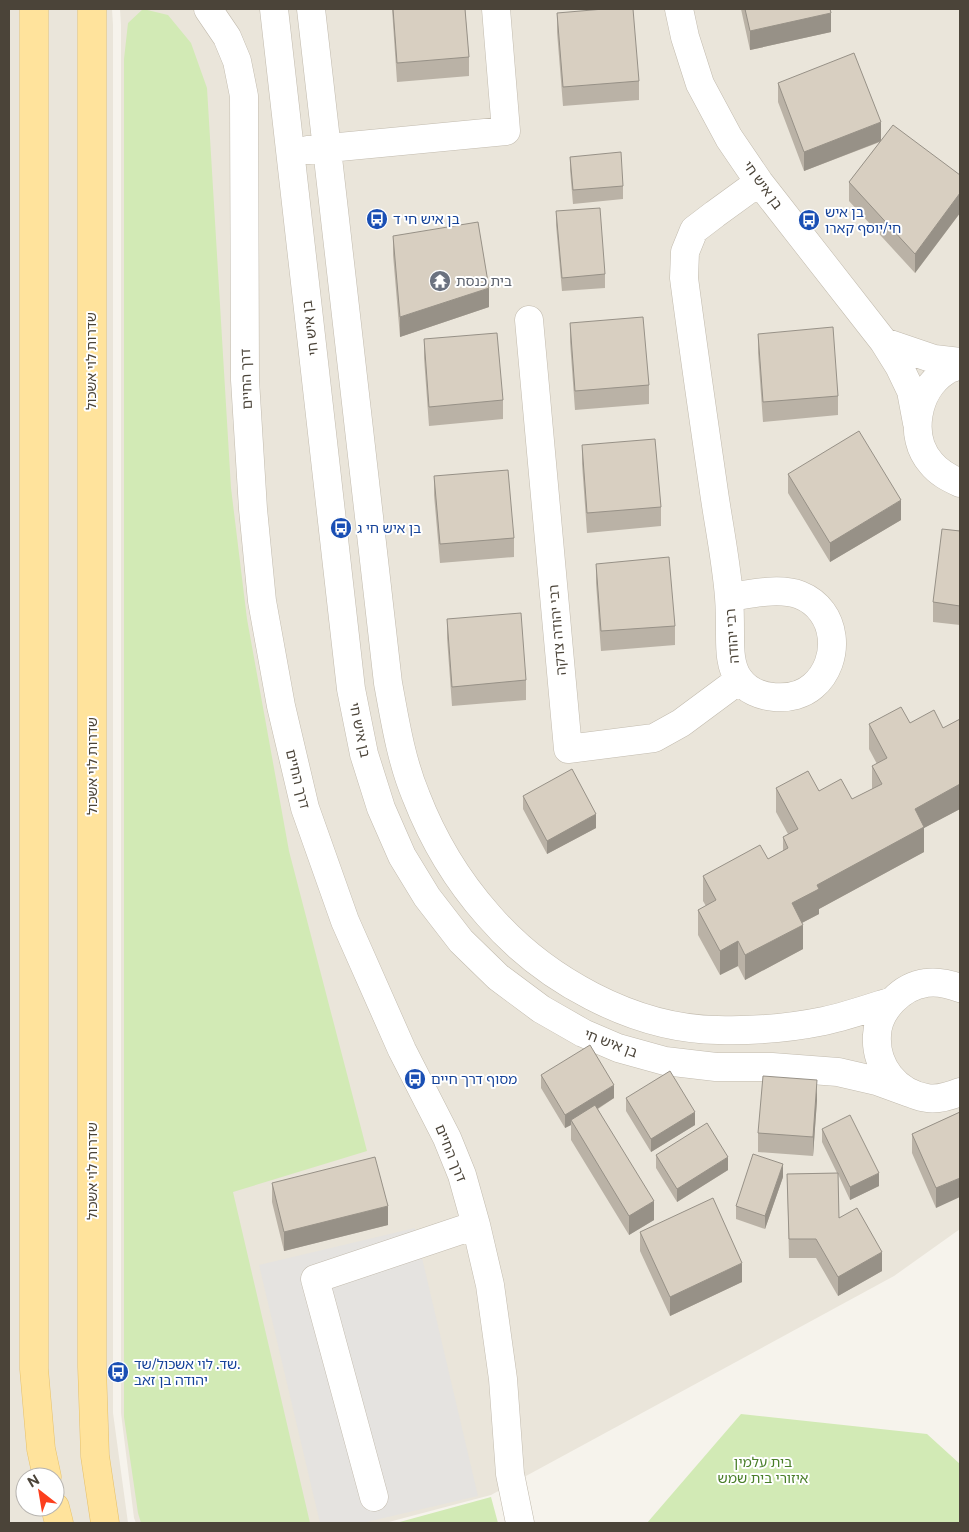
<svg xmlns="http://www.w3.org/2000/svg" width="969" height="1532" font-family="'Public Sans','Noto Sans Hebrew',sans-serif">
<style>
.residential{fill:#eae5da;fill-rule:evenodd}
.green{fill:#d2eab5}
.parking{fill:#e5e3e0}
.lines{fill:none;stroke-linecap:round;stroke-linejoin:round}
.minor-casing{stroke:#c2bbae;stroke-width:29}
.major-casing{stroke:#e6c16a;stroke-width:29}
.minor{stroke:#fff;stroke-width:28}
.major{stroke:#ffe39c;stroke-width:28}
.wall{fill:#bab2a6}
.shaded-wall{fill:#979187}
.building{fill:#d8cfc1;stroke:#979187}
.labels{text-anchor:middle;stroke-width:4;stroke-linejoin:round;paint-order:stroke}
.street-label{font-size:14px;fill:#4b4439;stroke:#fff}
.transit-label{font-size:14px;fill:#164399;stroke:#fff;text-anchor:start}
.worship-label{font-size:14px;fill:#5b616d;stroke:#fff;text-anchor:start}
.park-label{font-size:14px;fill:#4a7f2a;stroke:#fff}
</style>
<rect width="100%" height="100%" fill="#f6f3ec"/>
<path class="residential" d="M9 9H112L113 25V1413L128 1523H9ZM25 1477H55V1507H25Z
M120 9H960V1229L894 1276 491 1495 385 1523H136L134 1518 121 1413V25Z"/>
<path class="green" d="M143 9 168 15 191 43 207 88 231 488 247 619 289 851 367 1151 233 1192 310 1523H141L138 1513 124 1417V59L128 23Z
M741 1414 927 1434 960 1464V1523H647Z
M491 1497 498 1523H396Z"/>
<path class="parking" d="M415 1228 478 1496 362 1523H320L259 1265Z"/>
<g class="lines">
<g class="minor-casing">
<path id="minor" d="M208 9 227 37 237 61 244 96 245 380 253 509 262 601 281 706 305 808 345 921 402 1050 447 1138 462 1175 476 1225 490 1285 503 1379 510 1474 520 1523
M274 9 351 689 364 754 381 808 402 856 427 897 461 941 498 977 541 1009 583 1033 618 1048 665 1061 716 1067H772L838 1072 877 1081 910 1093
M311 9 388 683C395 721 401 760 416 796 433 840 457 880 488 915 543 979 633 1029 718 1030 753 1031 790 1028 824 1021 847 1016 870 1008 892 1001
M679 9 685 37 700 84 729 138 759 182 884 342 899 366 911 391 917 423
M308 150 506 131 496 9
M529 320 568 749 654 738 681 723 739 680
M884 342 934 359 960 362
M960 365C956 367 950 368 946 371 916 390 908 437 931 463 939 473 949 478 960 483
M729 597C751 594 779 587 800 595 838 610 842 661 813 686 794 703 754 701 739 679 730 667 730 649 730 635 730 622 730 609 729 597 726 559 718 522 713 485 703 416 693 347 684 278L685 252 694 230 715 214 759 182
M960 988C949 984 938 981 926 983 902 986 878 1010 877 1035 875 1066 896 1093 927 1098 938 1100 950 1096 960 1092
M374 1497 315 1279 476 1225"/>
</g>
<g class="major-casing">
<path id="major" d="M34 9V1369L41 1449 47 1477
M92 9V1367L95 1456 105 1523
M55 1507 59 1523"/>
</g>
<use href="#minor" class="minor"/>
<use href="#major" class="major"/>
</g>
<path class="wall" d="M392 9H465L469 57V76L397 82Z
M741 9H830L831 32 750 50Z
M557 13 639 81V100L563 106 557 32Z
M778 83 881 141 960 175V213L915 273 849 201V182L880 142 804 171 778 102Z
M570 157 623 186V199L573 204 570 170Z
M556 211 605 274V288L562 291 556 225Z
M393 236 489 307 400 337 393 255Z
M570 323 649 385V404L575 410 570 342Z
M758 334 838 396V415L763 422 758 353Z
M424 339 503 400V419L429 426 424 358Z
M582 445 661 507V526L587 533 582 464Z
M788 474 901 520 830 562 788 493Z
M434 476 514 538V557L440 563 434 495Z
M960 531V625L933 622V602Z
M596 564 675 626V645L601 651 596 583Z
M447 619 526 680V700L452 706 447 638Z
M960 719V809L924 828V852L819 909V914L802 923 803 949 745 980 738 966 720 975 698 935V910L706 906 703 901V876L768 859 783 851V837L788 834 776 812V788L819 791 852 799 872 789V766L877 764 869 749V724L910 723 943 728Z
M523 796 596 828 547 854 523 809Z
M541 1075 614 1098 598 1109 654 1220 629 1235 571 1140V1125L565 1128 541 1088Z
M626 1098 695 1125 651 1152 626 1111Z
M817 1100 813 1156 758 1152V1133Z
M960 1112 936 1208 912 1153V1134Z
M822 1129 879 1186 850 1200 838 1174 839 1218 882 1271 838 1296 816 1258H789L787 1174 837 1173 822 1142Z
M656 1155 728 1170 677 1202 656 1168Z
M783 1177 765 1229 736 1219V1206Z
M272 1183 388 1225 284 1251 272 1202Z
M640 1232 742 1282 670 1316 640 1251Z"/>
<path class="shaded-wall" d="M831 13V32L750 50V31Z
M881 122V141L804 171V152Z
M960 193V213L915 273V254Z
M489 288V307L400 337V317Z
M901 500V520L830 562V543Z
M960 784V809L924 828V852L819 909V914L792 928V903L817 885 915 809Z
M596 814V828L547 854V841Z
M803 925V949L745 980V955Z
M738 941V966L720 975V951Z
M817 1080V1100L813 1156V1137Z
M614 1085V1098L573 1124 571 1120V1125L565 1128V1115Z
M695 1112V1125L651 1152V1139Z
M728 1157V1170L677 1202V1189Z
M783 1164V1177L765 1229V1216Z
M879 1173V1186L850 1200V1187Z
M960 1178V1197L936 1208V1188Z
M654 1201V1220L629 1235V1216Z
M388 1206V1225L284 1251V1232Z
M882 1252V1271L838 1296V1277Z
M742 1263V1282L670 1316V1297Z"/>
<path class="building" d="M393 9H465L469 57 397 63Z
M604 9H633L639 81 563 87 557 13Z
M745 9H830L831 13 750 31Z
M854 53 881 122 804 152 778 83Z
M893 125 960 175V193L915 254 849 182Z
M621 152 623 186 573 190 570 157Z
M600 208 605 274 562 278 556 211Z
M478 222 489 288 400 317 393 236Z
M643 317 649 385 575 391 570 323Z
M833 327 838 396 763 402 758 334Z
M497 333 503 400 429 407 424 339Z
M859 431 901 500 830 543 788 474Z
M655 439 661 507 587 513 582 445Z
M508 470 514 538 440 544 434 476Z
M942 529 960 531V606L933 602Z
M669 557 675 626 601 631 596 564Z
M521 613 526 680 452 687 447 619Z
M901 707 910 723 934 710 943 728 960 719V784L915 809 924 827 817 885 819 889 792 903 803 925 745 955 738 941 720 951 698 910 716 900 703 876 760 845 768 859 788 848 783 837 798 829 776 788 808 771 819 791 841 779 852 799 882 784 872 766 887 758 869 724Z
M572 769 596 814 547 841 523 796Z
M590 1045 614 1085 565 1115 541 1075Z
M670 1071 695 1112 651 1139 626 1098Z
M763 1076 817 1080 813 1137 758 1133Z
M595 1105 654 1201 629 1216 571 1120Z
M960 1112V1178L936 1188 912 1134Z
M850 1115 879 1173 850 1187 822 1129Z
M707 1123 728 1157 677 1189 656 1155Z
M753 1154 783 1164 765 1216 736 1206Z
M375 1157 388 1206 284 1232 272 1183Z
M838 1173 839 1218 857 1208 882 1252 838 1277 816 1239H789L787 1174Z
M713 1198 742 1263 670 1297 640 1232Z"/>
<defs>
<g id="bus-disc" transform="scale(1.125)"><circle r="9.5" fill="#1a4fb4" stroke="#fff"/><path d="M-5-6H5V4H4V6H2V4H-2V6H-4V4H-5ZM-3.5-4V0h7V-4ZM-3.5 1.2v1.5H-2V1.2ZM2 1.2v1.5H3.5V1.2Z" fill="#fff"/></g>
<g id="temple-disc" transform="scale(1.125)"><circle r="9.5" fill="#6b7280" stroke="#fff"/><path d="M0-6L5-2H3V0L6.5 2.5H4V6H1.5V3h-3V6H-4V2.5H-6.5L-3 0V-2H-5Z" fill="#fff"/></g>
</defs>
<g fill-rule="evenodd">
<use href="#bus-disc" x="377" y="219"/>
<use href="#bus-disc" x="809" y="220"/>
<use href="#temple-disc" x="440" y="281"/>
<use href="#bus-disc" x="341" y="528"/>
<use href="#bus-disc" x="415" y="1079"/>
<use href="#bus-disc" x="118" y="1372"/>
</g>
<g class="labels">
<g class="street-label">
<text transform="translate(763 185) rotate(54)" y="5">בן איש חי</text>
<text transform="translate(310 328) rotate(-97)" y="5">בן איש חי</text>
<text transform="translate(91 361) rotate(-90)" y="5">שדרות לוי אשכול</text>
<text transform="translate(246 379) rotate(-92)" y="5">דרך החיים</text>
<text transform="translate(557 630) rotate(-95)" y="5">רבי יהודה צדקה</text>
<text transform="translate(732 636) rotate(-94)" y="5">רבי יהודה</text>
<text transform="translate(360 730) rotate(78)" y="5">בן איש חי</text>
<text transform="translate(92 766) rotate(-90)" y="5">שדרות לוי אשכול</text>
<text transform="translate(298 779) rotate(76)" y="5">דרך החיים</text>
<text transform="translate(611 1043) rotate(21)" y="5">בן איש חי</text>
<text transform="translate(451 1153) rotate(68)" y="5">דרך החיים</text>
<text transform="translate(92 1171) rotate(-90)" y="5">שדרות לוי אשכול</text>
</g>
<g class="transit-label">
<text x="825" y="217">בן איש<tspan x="825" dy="16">חי/יוסף קארו</tspan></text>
<text x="393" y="224">בן איש חי ד</text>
<text x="357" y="533">בן איש חי ג</text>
<text x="431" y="1084">מסוף דרך חיים</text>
<text x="134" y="1369">שד. לוי אשכול/שד.<tspan x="134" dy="16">יהודה בן זאב</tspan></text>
</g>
<g class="worship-label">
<text x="456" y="286">בית כנסת</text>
</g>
<g class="park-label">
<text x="763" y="1467">בית עלמין<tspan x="763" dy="16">איזורי בית שמש</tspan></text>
</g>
</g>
<rect width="969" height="1532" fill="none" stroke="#4b4439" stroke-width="20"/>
<g transform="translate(40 1492) rotate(329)"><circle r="24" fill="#ffffff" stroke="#b7b4b0"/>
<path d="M0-4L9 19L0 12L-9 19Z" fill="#fc3f1d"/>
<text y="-8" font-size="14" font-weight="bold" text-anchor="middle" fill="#4b4439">N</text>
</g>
</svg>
